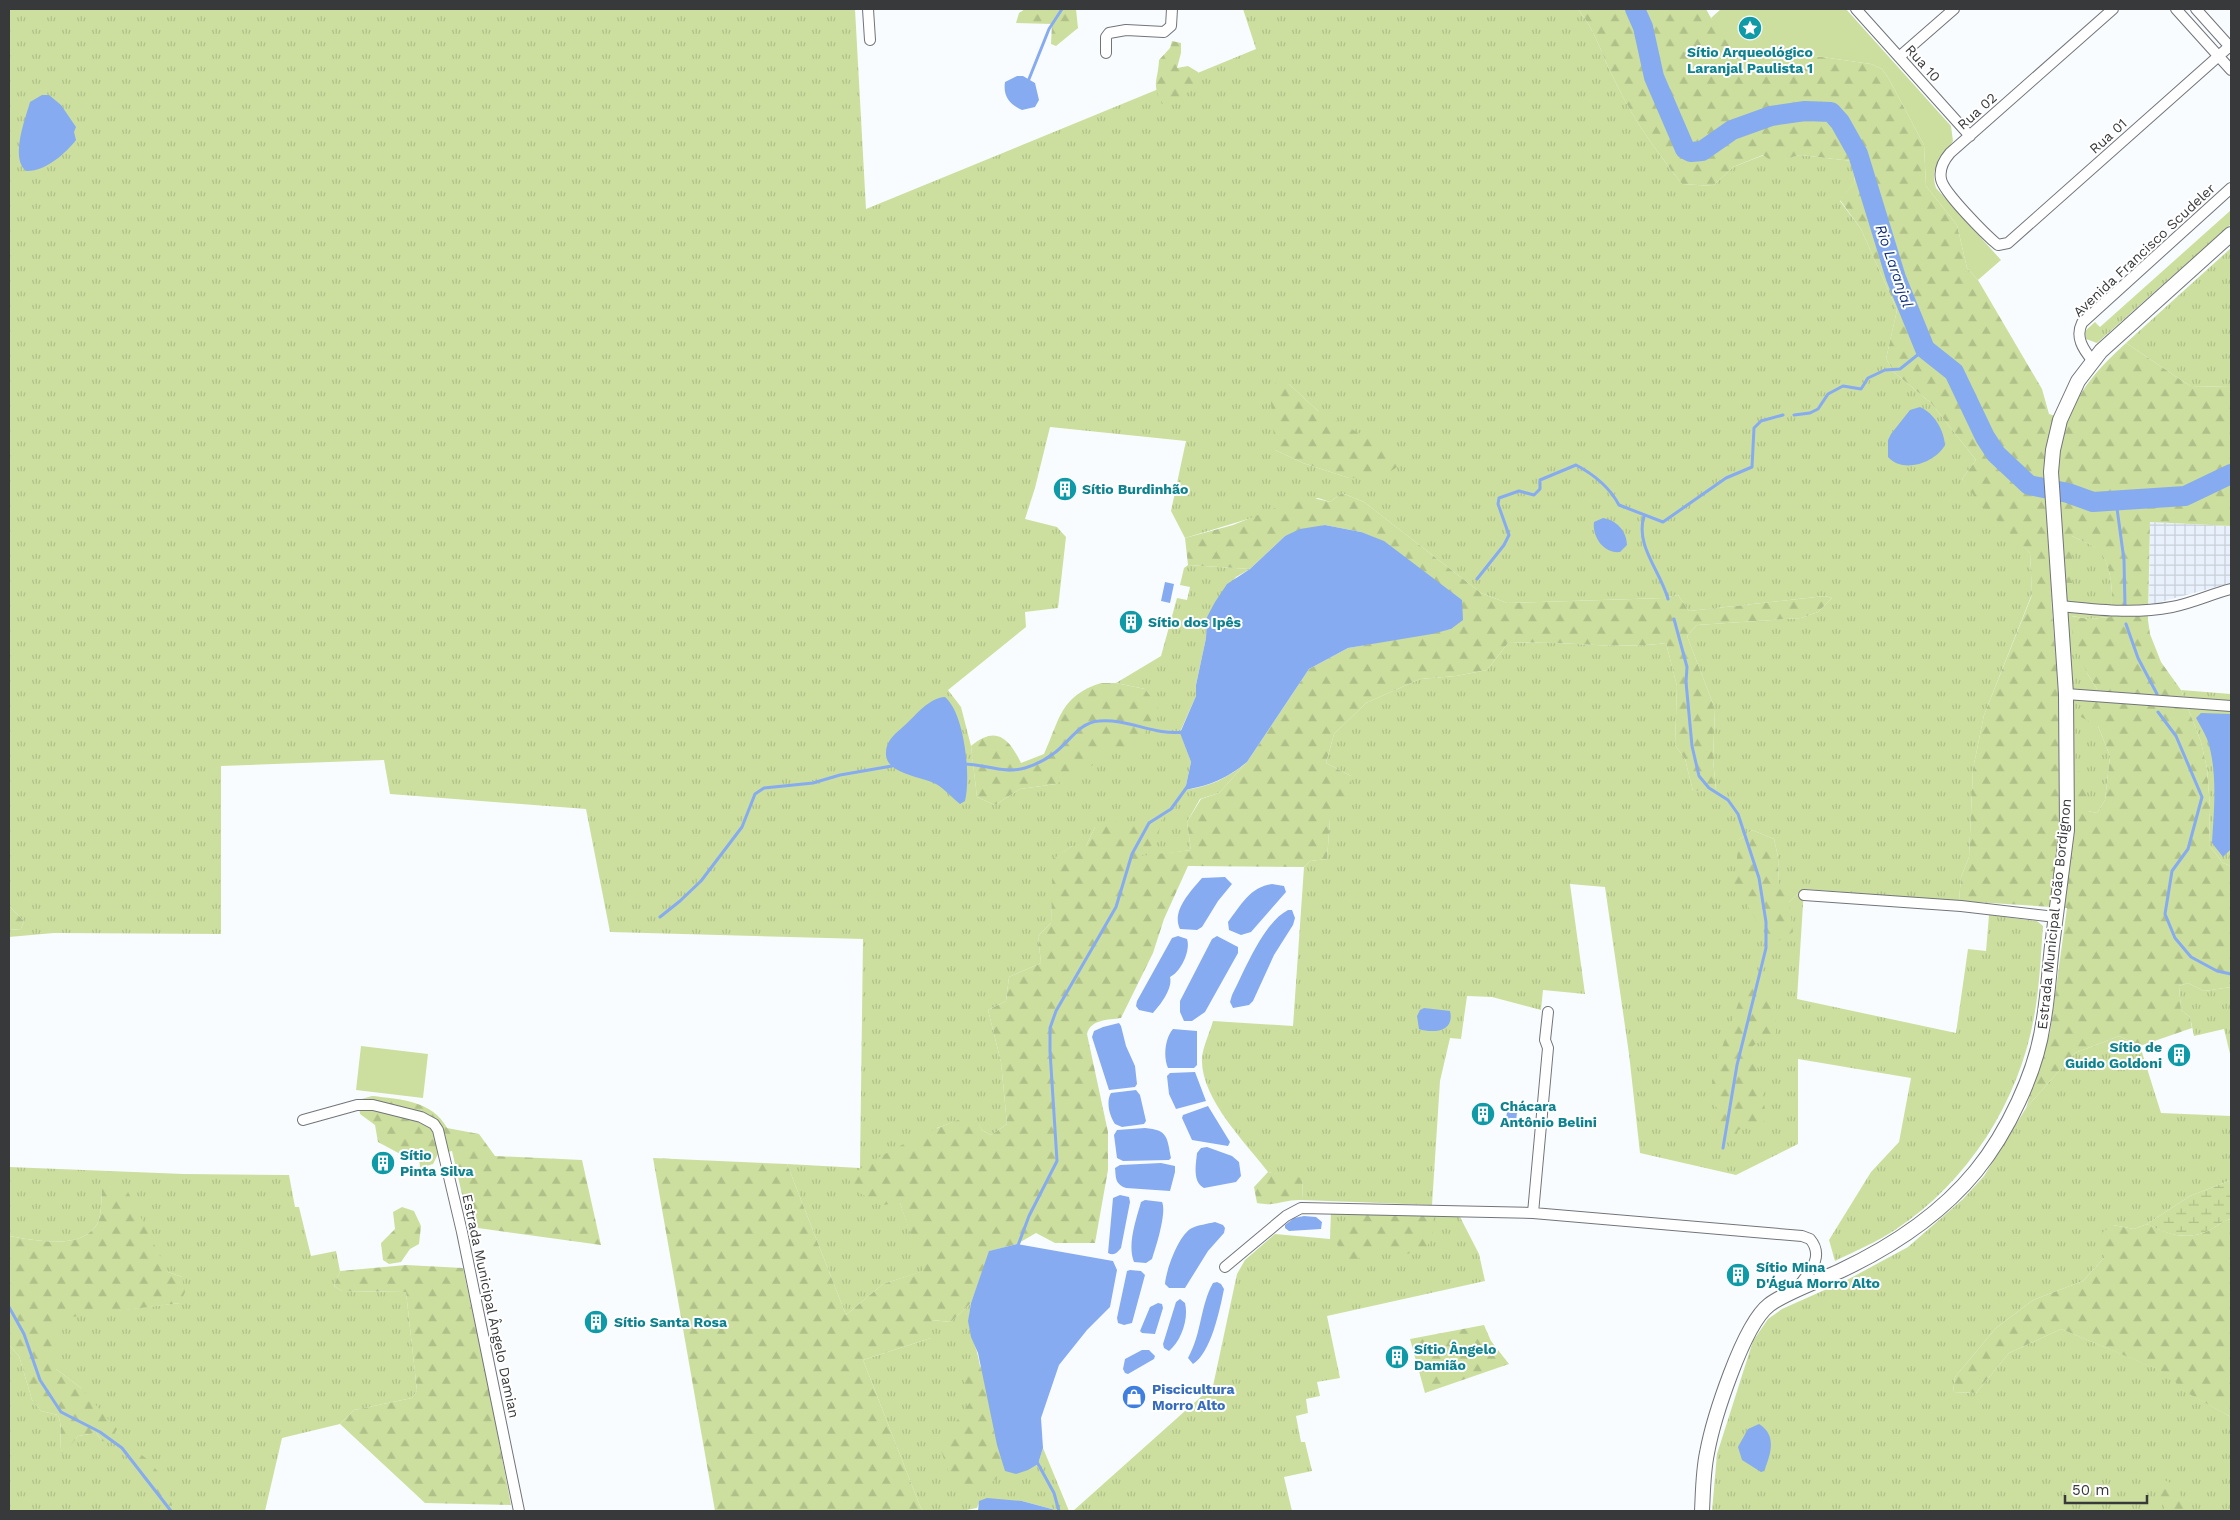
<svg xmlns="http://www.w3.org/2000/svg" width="2240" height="1520" font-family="'Work Sans',sans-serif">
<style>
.industrial{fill:url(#industrial-grid)}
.grass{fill:url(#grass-tufts);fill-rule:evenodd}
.forest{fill:url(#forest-firs);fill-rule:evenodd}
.wetland{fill:url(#wetland-marsh)}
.park{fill:#ccdf9e}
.water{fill:#87abf0}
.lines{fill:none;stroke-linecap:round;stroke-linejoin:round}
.stream{stroke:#87abf0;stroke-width:3}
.river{stroke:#87abf0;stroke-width:20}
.street-casing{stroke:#717479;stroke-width:12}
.secondary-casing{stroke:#717479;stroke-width:16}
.street{stroke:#fff;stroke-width:10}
.secondary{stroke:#fff;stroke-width:14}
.labels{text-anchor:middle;stroke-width:4;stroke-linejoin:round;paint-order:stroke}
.culture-label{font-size:14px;font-weight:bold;fill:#0d838f;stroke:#fff;text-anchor:start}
.street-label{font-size:14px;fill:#38393b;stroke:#fff}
.shop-label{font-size:14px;font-weight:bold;fill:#366cbe;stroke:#fff;text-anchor:start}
.water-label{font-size:15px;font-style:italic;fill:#0b2d7b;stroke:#fff}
</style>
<defs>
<pattern id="industrial-grid" width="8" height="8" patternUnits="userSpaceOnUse" patternTransform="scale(1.25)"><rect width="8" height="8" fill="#e8f1fc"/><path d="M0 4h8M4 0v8" fill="none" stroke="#c8cfd9"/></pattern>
<pattern id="grass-tufts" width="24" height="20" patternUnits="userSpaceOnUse" patternTransform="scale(1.25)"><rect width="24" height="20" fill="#ccdf9e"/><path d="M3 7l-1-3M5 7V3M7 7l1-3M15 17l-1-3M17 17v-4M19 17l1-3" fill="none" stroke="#b0c089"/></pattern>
<pattern id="forest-firs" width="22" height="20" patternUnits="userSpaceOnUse" patternTransform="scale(1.25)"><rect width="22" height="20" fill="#ccdf9e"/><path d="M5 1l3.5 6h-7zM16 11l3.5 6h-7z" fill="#b0c089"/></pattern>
<pattern id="wetland-marsh" width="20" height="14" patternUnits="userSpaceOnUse" patternTransform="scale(1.25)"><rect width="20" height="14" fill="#ccdf9e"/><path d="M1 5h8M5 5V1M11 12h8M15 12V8" fill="none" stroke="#b0c089"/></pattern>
</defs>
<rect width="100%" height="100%" fill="#f9fcff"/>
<path class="industrial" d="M2150 522 2231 526V583L2149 605Z"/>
<path class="grass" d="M9 9H855L866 209 1256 49 1243 9H1578C1597 33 1601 54 1615 81 1632 118 1657 152 1682 184L1713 186 1733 167 1764 155 1773 161 1800 155 1852 161 1855 182 1840 201 1861 229 1897 310 1886 359 1895 373 1931 403 1976 460 1962 479 2030 553 2032 594 1984 715 1973 769 1969 857 1961 877 1959 901 1804 889 1797 999 1956 1033 1968 949 1986 951 1989 915 2037 921 2043 926C2041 952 2040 979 2036 1005 2023 1095 1972 1179 1895 1230 1877 1242 1855 1251 1835 1261L1829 1240 1871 1172 1899 1142 1911 1078 1798 1059V1144L1736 1175 1640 1153 1629 1054 1605 887 1570 884 1585 994 1543 990 1541 1010 1492 997 1467 996 1461 1039 1450 1038 1440 1081 1432 1205 1302 1200 1303 1179 1268 1172C1245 1142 1200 1098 1202 1058 1203 1046 1210 1032 1213 1021L1293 1026 1304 867 1310 861 1327 859 1330 819 1351 776 1326 763 1334 734 1366 703 1420 679 1456 676 1487 670 1508 643C1561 640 1614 650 1666 643L1677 686 1675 745 1685 759 1693 791 1716 789 1713 759 1715 709 1687 636 1697 625 1801 618 1818 612 1832 598 1825 596 1689 611 1678 595 1664 598 1507 603 1481 593 1364 502 1342 493 1330 502 1318 498 1185 538 1171 511 1186 441 1050 427 1035 488 1025 519 1057 527 1066 537 1058 608 1025 612 1026 627 948 690 961 707 971 746 977 797 995 805 1020 789 1056 784 1094 749H1137L1145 689 1116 683 1161 656 1177 598 1187 600 1190 587 1180 585 1184 568 1188 565 1250 569 1236 577 1207 617 1206 638 1196 685V696L1180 732 1191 762 1185 790C1209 787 1228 778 1247 762L1219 793 1200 799 1187 822 1191 850 1139 857 1162 818 1138 825 1095 827 1086 846H1072L1054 859 1051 923 1038 936 1041 963 1009 977 1006 1001 988 1010 1001 1062 1007 1124 991 1135 982 1130 973 1115 937 1128 900 1203 924 1271 883 1284 846 1315 787 1164 860 1168 863 939 610 932 586 809 390 794 384 760 221 766V934L54 933 9 937V930L21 929 24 921 9 906ZM1289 384 1318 411 1349 478 1303 463 1275 450ZM1752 830 1774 839 1778 857 1779 884H1794L1799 893 1789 902 1739 840ZM1776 999 1754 1045 1717 1138V1108Z
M2231 210V224L2097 343 2086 339 2085 331 2095 322 2100 327Z
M2231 248V387L2190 386 2126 343Z
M2072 536C2080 540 2094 545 2100 551 2113 568 2113 597 2111 617L2089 619 2072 616 2087 673 2097 689 2095 701 2098 726 2110 756 2105 800 2097 813 2088 811 2060 767 2059 693 2051 600 2052 581 2072 582Z
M2181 690 2231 694V866L2223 863 2209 845 2210 808 2207 768 2201 742Z
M2188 983 2204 991 2231 987V1058L2224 1029 2194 1036 2190 1017 2181 1010 2179 986Z
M2119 1036 2140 1046 2161 1113 2231 1116V1180L2190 1196 2147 1224 2134 1229 2113 1225 2104 1258 2083 1281 2033 1300 1996 1328 1955 1377 1953 1392 1976 1393 2009 1353 2061 1329 2172 1375 2181 1389 2231 1417V1511H1712L1717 1454 1753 1341 1768 1319 1782 1309 1847 1280 1908 1247 1963 1199 1984 1176 2026 1108 2075 1053Z
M9 1167 184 1174 289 1175 295 1207H299L311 1256 336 1251 340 1271 334 1286 342 1291 406 1292 417 1391 412 1398 354 1410 340 1424 282 1438 265 1511H9V1345L19 1356 32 1400 41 1411 58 1415C64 1429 57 1441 63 1455L78 1436 96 1433 102 1441 81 1388 56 1369V1318L180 1303 182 1277 168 1272 102 1189C101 1198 102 1216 97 1224 81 1251 34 1240 9 1236Z
M1331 1210 1459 1215 1479 1254 1485 1281 1327 1316 1340 1378 1317 1382 1320 1396 1306 1399 1308 1413 1296 1416 1301 1442H1305L1312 1471 1284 1477 1292 1511H1073L1213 1386 1237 1274 1245 1260 1275 1234 1330 1239Z
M971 1303C965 1335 976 1338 980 1366L1038 1464 1043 1448 1069 1511H1059L1022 1501H980L977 1508 961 1511H922L863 1360 931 1338V1320L951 1322Z"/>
<path class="forest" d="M1025 9H1076L1078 28 1056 46 1051 44 1052 24 1016 23 1019 13Z
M1578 9H1706L1711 18 1754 66 1801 54 1871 64 1882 69 1889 79 1924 145 1926 186 1957 225 1967 268 1978 280 2042 389 2049 414 2067 420C2083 385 2098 369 2126 343L2190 386 2231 387V526L2150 522 2148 620 2150 634 2161 662 2181 690 2201 742 2207 768 2210 808 2209 845 2223 863 2231 866V987L2204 991 2188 983 2179 986 2181 1010 2190 1017 2192 1028 2140 1046 2119 1036 2075 1053 2026 1108 2050 1032 2067 908 1959 901 1961 877 1969 857 1973 769 1984 715 2032 595 2030 553 1980 504 1962 479 1976 460 1931 403 1895 373 1886 359 1897 310 1861 229 1840 200 1855 182 1852 161 1800 155 1773 162 1763 155 1733 167 1713 186 1682 184C1657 152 1632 118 1615 81 1601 54 1597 33 1578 9ZM2072 536C2080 540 2094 545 2100 552 2113 568 2113 597 2111 617L2089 619 2071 616 2073 638 2087 673 2097 689 2095 701 2081 702V717L2098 726 2110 756 2105 800 2097 813 2088 811 2085 773 2060 766 2059 693 2051 600 2052 582 2072 583Z
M1172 41 1181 43V53L1177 68 1188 66 1198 72 1200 79 1183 97H1178L1168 104H1162C1151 82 1158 82 1159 60L1170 48Z
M1276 380 1289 384 1318 411 1394 452 1397 467 1384 476 1349 478 1303 463 1275 450 1271 403Z
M1342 493 1364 502 1481 593 1507 603 1664 598 1678 595 1689 611 1825 596 1832 598 1818 612 1801 618 1697 625 1687 636 1715 709 1713 759 1716 790 1693 791 1685 759 1675 745 1677 686 1666 643C1614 650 1561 640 1508 643L1487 670 1456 676 1420 679 1366 703 1334 734 1326 763 1351 776 1352 801 1330 819 1327 859 1310 861 1304 867 1188 866 1164 919 1153 953 1121 1018C1108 1020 1091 1019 1087 1034L1108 1132V1170L1095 1243H1055L1036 1233 1017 1244 990 1251 971 1303 951 1322 932 1320 931 1338 863 1360 922 1511H715L653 1158 787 1164 846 1315 883 1284 923 1271 900 1203 882 1205 854 1190 848 1177C887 1150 929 1130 974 1114L982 1130 991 1135 1007 1124 1001 1062 988 1010 1006 1001 1009 977 1041 963 1038 936 1051 923 1053 859 1072 846H1086L1095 827 1113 820C1130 829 1144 823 1162 817L1157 841 1140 856 1191 850 1187 822 1201 799 1219 793 1247 762 1309 669 1348 648 1451 629 1361 532 1325 525 1285 536 1250 569 1188 565 1185 538 1233 525 1305 496 1330 502Z
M1101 683H1116L1145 689 1158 707 1137 749H1094L1093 765 1056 784 1020 789 995 805 977 797 971 746C996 725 1009 738 1021 763L1044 754C1060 719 1060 696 1101 683Z
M1752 830 1774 839 1778 857 1779 884H1795L1800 889 1799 893 1789 902 1793 932 1772 945 1734 884 1739 840Z
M9 906 24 921 21 929 9 930Z
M1755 985 1776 999V1033L1754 1045 1750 1058 1757 1066 1767 1120 1738 1130 1736 1137 1717 1138V1108L1710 1099 1714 1069 1744 988Z
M372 1096C400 1099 433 1101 447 1128L479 1134 495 1156 582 1160 601 1245 478 1228 467 1216 452 1151 438 1154 433 1164 420 1168 419 1156 402 1155 378 1142 375 1125 360 1114 358 1100Z
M1268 1172 1303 1178 1302 1200C1284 1199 1276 1207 1257 1203L1254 1187Z
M125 1186 168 1272 182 1277 185 1292 180 1303 56 1319V1369L81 1388 117 1429 110 1443 102 1441 96 1433 78 1436 63 1456C57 1442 64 1429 58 1415L41 1411 32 1400 19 1356 9 1345V1236C34 1240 81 1251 97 1224 102 1216 101 1198 102 1189Z
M402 1207 414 1211 421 1226 419 1244 410 1249 401 1262 389 1264 383 1260 381 1243 395 1229 393 1212Z
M1351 1211 1432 1215 1435 1226 1427 1248 1407 1254 1378 1246 1353 1262 1343 1254 1333 1237Z
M2231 1219V1417L2180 1389 2171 1375 2061 1329 2009 1353 1976 1393 1953 1392 1955 1377 1996 1328 2033 1300 2083 1281 2104 1258 2103 1232 2113 1225 2134 1229 2147 1224C2166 1233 2182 1240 2203 1233 2214 1230 2220 1221 2231 1219Z
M406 1265 463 1268 488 1384 511 1505 425 1503 340 1424 354 1410 412 1398 417 1391 406 1292 342 1291 334 1286 340 1271Z
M1484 1325 1491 1341 1509 1364 1425 1393 1410 1339Z
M967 1363 980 1366 997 1445 1005 1471C992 1484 971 1499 954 1481 948 1475 943 1454 939 1445L971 1401 958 1366Z
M127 1449C149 1451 170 1486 172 1506L167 1505 132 1465Z
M2160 1478 2175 1485 2189 1511H2165L2156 1481Z"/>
<path class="wetland" d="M2231 1180V1219C2220 1221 2214 1230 2203 1233 2182 1240 2165 1233 2147 1224L2190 1196Z"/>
<path class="park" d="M1721 9H1846L1951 126 1953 141C1943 158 1929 166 1936 188L2001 260 1978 280 1967 268 1957 225 1926 186 1924 145 1889 79 1882 69 1871 64 1801 54 1754 66 1742 65 1711 18Z
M361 1046 428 1054 423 1098 356 1090Z"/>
<path class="water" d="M1017 76H1023L1035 83 1039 100 1035 107 1022 110C1009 104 1003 96 1005 82Z
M42 95H49L61 105 76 127 74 132 76 140C66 153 45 172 26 171 10 158 25 120 30 102Z
M1920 407C1934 413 1944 430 1945 445 1935 463 1903 474 1888 457V440L1891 434 1910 410Z
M1603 518C1616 520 1627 531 1627 545L1620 552C1604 554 1592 537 1594 522Z
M1325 525 1361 532 1384 541 1462 600 1463 620 1451 629 1432 634 1348 648 1309 669 1247 762C1226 779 1211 785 1185 790L1191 762 1180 733 1196 696V685L1206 638 1207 617 1215 602 1227 584 1250 569 1285 536 1300 529Z
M1165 582 1174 584 1170 603 1161 601Z
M945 697C965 714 971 777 965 801L960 804C952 798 945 789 936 784 923 777 887 774 886 755 885 741 895 734 905 725 917 714 929 698 945 697Z
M2201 713 2231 714V849L2223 857 2212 843C2214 812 2218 769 2207 739 2204 732 2200 725 2196 718Z
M1225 877 1232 884 1218 901 1202 927 1197 930 1180 929C1171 911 1191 891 1202 878Z
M1272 884 1284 886 1286 892 1251 932 1241 935 1229 930 1228 922C1241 905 1250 887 1272 884Z
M1288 910H1292L1295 918 1293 925 1274 955 1253 1001 1249 1005 1233 1008 1230 1002 1232 995C1245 970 1263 923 1288 910Z
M1178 936 1187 939C1191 950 1181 972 1170 977 1173 989 1160 1005 1153 1013L1139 1010 1136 1006 1137 1001 1172 938Z
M1217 936 1238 947V953L1205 1012 1192 1021H1184L1180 1012V1001L1212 939Z
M1424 1008 1450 1011C1455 1031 1434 1034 1419 1029L1417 1016 1420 1010Z
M1119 1023 1121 1026 1126 1046 1135 1066 1137 1084 1135 1087 1109 1090 1092 1037 1094 1031 1103 1027Z
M1173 1029 1197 1031V1065L1194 1068H1168C1163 1057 1165 1038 1173 1029Z
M1195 1072 1206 1101 1176 1109 1169 1094 1167 1076 1170 1073Z
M1136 1090 1140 1095 1146 1121 1144 1124 1122 1127 1115 1124C1109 1115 1106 1101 1111 1093Z
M1508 1103 1518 1105 1516 1121 1506 1120Z
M1208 1106 1230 1142 1228 1146 1192 1140 1182 1118 1183 1115Z
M1145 1128C1168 1130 1167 1137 1171 1158L1169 1160 1123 1161 1117 1158 1114 1135 1117 1130Z
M1207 1147 1232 1156 1239 1162 1241 1176 1236 1182 1204 1188C1192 1182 1196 1164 1197 1153L1201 1148Z
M1161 1163 1175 1166V1172L1170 1191 1126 1188C1115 1184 1116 1178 1115 1168L1120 1165Z
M1120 1195 1129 1197 1130 1202 1121 1248C1117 1253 1114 1256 1108 1253L1113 1198Z
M1145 1200 1162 1202C1167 1212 1156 1247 1152 1259L1146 1263 1134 1262C1127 1245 1136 1220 1141 1202Z
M1304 1216 1316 1217 1322 1222 1321 1229 1289 1231 1285 1228V1225L1294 1218Z
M1215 1222 1223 1225 1225 1228 1224 1233 1208 1251 1185 1288H1169L1165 1284C1166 1270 1179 1234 1192 1228 1198 1225 1207 1224 1215 1222Z
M1017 1244 1113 1261 1117 1270 1110 1307 1087 1330 1059 1365 1041 1418 1043 1448 1038 1464 1028 1470 1016 1474 1005 1471 997 1445 978 1353 971 1337 968 1321 971 1303 989 1251Z
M1130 1270 1141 1271 1145 1275 1132 1323 1124 1325 1118 1323 1117 1318 1127 1271Z
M1217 1282 1221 1284 1224 1289C1220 1309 1211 1353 1193 1364L1188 1358C1202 1333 1200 1306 1213 1283Z
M1180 1299 1185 1303C1189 1319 1181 1341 1169 1351L1164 1348 1163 1344 1176 1302Z
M1158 1303 1162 1304 1163 1308 1155 1334 1142 1333 1140 1331 1150 1307Z
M1142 1350H1149L1155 1356 1154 1359 1128 1374 1125 1373 1123 1369 1125 1359Z
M1759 1424C1777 1435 1771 1454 1764 1471L1761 1472 1742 1460 1738 1447 1748 1429Z
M987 1498 1022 1501 1059 1511H978L979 1501Z"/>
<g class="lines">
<path class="stream" d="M1029 79 1049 29 1062 9
M1794 415 1810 413 1818 409 1828 394 1843 386 1861 389 1868 378 1885 370 1900 369 1925 349
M2116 501 2124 560 2125 606
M1644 516C1635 546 1660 570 1668 599
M1477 579 1504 545 1509 535 1498 504 1499 498 1519 491 1534 495 1540 489V480L1576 465C1593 474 1610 488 1619 505L1663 522 1726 478 1752 467 1754 428 1761 421 1783 415
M1674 619 1687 667 1686 682 1692 746 1699 776 1709 788 1728 800 1738 814 1759 878 1766 922V948L1737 1065 1723 1148
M2126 624 2138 658 2157 694
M2158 712 2176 736 2202 797 2188 849 2172 871 2165 914 2175 938 2191 957 2217 971 2231 974
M964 764C984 764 1005 774 1025 768 1035 765 1045 760 1053 754 1068 744 1079 722 1099 721 1127 718 1155 736 1183 732
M660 917 680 901 701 881 742 827 755 794 764 788 813 783 840 775 892 766
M1017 1248 1029 1216 1057 1161 1050 1051V1028L1056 1011 1116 907 1132 854 1149 823 1171 809 1187 787
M9 1307 24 1334 40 1380 61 1412 100 1432 122 1448 171 1511
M1037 1462 1054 1493 1059 1511"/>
<path class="river" d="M1635 9 1643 27 1654 77 1685 149 1691 152 1702 151 1732 130 1771 116 1805 111 1831 112 1840 122 1858 154 1896 278 1925 349 1954 372 1985 437 1996 454 2029 485 2068 493 2093 502 2185 496 2231 474"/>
<g class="street-casing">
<path id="street" d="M868 9 870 40
M1856 9 1970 136
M2113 9 1950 153C1944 160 1939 169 1941 179 1943 192 1986 235 1998 245L2008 243 2231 45
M2176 9 2231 70
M2196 9 2231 48
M1106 53V37L1109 33 1126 30 1164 32 1171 26 1172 9
M1899 57 1954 9
M2092 360C2083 349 2075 337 2082 323L2231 188
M2061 606C2098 610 2135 614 2172 607 2193 603 2211 594 2231 589
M2066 694 2231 706
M1804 895 1961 906 2055 917
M303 1120 357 1105H373L421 1117 434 1124 438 1130 462 1232 519 1511
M1533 1213 1548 1048 1545 1040 1548 1012
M1225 1267 1286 1216 1301 1208 1533 1213 1802 1236 1810 1239C1826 1258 1807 1274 1796 1290"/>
</g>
<g class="secondary-casing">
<path id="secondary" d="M1702 1511C1703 1492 1703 1472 1707 1453 1713 1420 1743 1325 1769 1305 1784 1293 1821 1280 1840 1271 1891 1247 1940 1215 1976 1171 2007 1133 2036 1073 2043 1024 2048 998 2049 972 2052 946 2057 907 2062 869 2067 830L2066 694 2051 472 2053 450 2060 420 2078 381 2101 351 2231 234"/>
</g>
<use href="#street" class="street"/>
<use href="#secondary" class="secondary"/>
</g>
<defs>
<g id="sight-disc" transform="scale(1.25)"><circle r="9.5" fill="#0f9aa8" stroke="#fff"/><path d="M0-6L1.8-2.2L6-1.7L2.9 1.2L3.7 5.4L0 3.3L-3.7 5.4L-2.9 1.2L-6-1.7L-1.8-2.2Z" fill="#fff"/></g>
<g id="building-disc" transform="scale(1.25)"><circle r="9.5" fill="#0f9aa8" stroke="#fff"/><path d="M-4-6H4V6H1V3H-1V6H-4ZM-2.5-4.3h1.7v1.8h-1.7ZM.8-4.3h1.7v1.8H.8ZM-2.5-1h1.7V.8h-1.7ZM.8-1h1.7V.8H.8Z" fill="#fff"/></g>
<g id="shop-disc" transform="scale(1.25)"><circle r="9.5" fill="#3f7fe0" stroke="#fff"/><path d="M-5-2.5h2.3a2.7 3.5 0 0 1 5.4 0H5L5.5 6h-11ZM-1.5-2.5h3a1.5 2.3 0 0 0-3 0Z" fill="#fff"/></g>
</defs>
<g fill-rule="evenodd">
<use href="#sight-disc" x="1750" y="28"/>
<use href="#building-disc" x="1065" y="489"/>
<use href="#building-disc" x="1131" y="622"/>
<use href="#building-disc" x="2179" y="1055"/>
<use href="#building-disc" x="1483" y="1114"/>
<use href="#building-disc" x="383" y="1163"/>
<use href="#building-disc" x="1738" y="1275"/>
<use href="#building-disc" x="596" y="1322"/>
<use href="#building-disc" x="1397" y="1357"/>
<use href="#shop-disc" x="1134" y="1397"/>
</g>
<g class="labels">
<g class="culture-label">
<text x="1750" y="57" text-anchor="middle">Sítio Arqueológico<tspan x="1750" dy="16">Laranjal Paulista 1</tspan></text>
<text x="1082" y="494">Sítio Burdinhão</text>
<text x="1148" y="627">Sítio dos Ipês</text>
<text x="2162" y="1052" text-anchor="end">Sítio de<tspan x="2162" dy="16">Guido Goldoni</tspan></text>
<text x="1500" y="1111">Chácara<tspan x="1500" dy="16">Antônio Belini</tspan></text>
<text x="400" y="1160">Sítio<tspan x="400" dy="16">Pinta Silva</tspan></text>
<text x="1756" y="1272">Sítio Mina<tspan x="1756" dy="16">D'Água Morro Alto</tspan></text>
<text x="614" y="1327">Sítio Santa Rosa</text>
<text x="1414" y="1354">Sítio Ângelo<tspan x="1414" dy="16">Damião</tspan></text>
</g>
<g class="street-label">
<text transform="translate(1923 63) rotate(48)" y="5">Rua 10</text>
<text transform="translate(1977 111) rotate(-42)" y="5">Rua 02</text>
<text transform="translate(2108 136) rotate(-42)" y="5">Rua 01</text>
<text transform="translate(2144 250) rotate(-43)" y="5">Avenida Francisco Scudeler</text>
<text transform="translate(2054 914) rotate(-84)" y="5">Estrada Municipal João Bordignon</text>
<text transform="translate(491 1306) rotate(78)" y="5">Estrada Municipal Ângelo Damian</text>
</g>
<g class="shop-label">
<text x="1152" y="1394">Piscicultura<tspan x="1152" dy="16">Morro Alto</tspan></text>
</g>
<g class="water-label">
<text transform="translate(1894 266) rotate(71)" y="5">Rio Laranjal</text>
</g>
</g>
<rect width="2240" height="1520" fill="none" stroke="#38393b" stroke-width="20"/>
<path d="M2065 1495v8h82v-8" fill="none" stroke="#38393b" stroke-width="2.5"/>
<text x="2072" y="1495" font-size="15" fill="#38393b" stroke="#ffffff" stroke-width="4" paint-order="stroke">50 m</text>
</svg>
